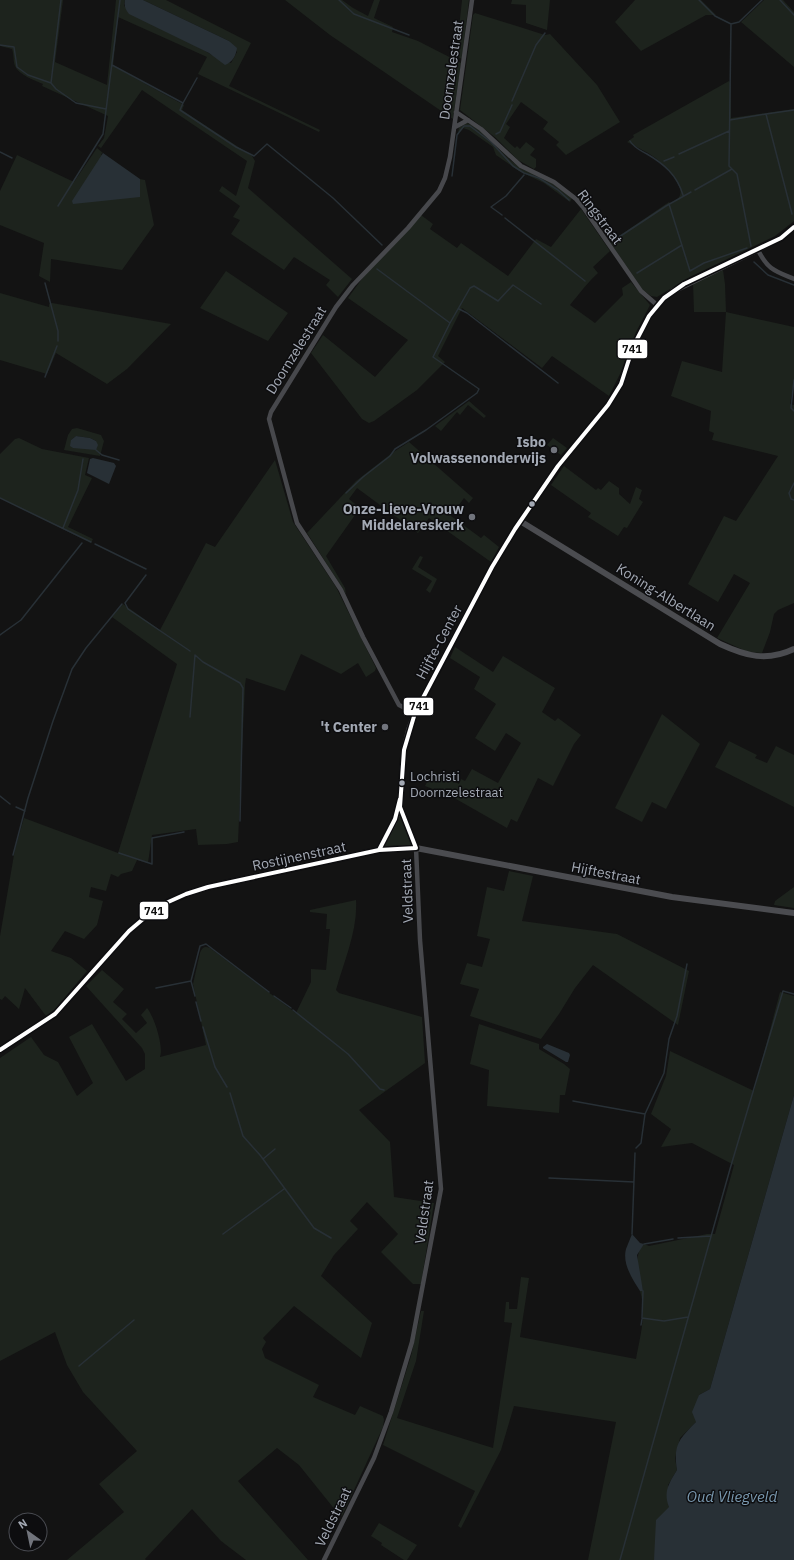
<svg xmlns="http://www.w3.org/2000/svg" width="794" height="1560" font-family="'IBM Plex Sans',sans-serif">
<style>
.green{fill:#1d231d;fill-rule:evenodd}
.water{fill:#283036}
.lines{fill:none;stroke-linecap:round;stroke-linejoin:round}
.stream{stroke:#283036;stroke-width:1.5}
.street{stroke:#47484c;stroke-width:4.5}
.secondary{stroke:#4b4c50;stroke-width:6}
.bus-1-casing{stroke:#0d0d0f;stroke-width:7}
.bus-1{stroke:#fff;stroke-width:4}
.poi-dot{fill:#71747c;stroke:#0d0d0f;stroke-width:1.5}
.bus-dot{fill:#a3a9b4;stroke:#0d0d0f;stroke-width:1.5}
.labels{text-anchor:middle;stroke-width:3;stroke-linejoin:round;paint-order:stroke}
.bus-label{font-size:13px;fill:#a3a9b4;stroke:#0d0d0f;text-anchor:start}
.street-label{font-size:14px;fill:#a3a9b4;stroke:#0d0d0f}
.poi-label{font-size:14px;font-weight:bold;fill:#a3a9b4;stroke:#0d0d0f;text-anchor:end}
.water-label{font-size:15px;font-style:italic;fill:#7a99b0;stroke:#0d0d0f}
.line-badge{stroke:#0d0d0f;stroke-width:1.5}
.pale-badge-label{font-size:11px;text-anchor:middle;font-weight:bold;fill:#111}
</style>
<rect width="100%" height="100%" fill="#131313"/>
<path class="green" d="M0 0H63L55 62 107 85 116 0H125L124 6 214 56 231 63 237 52 229 41 143 0H166L251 43 229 86 320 130 319 132 198 74 207 57 118 17 113 66 184 105 182 110 252 156 255 161 248 188 352 279 338 297 326 285 330 280 294 257 284 270 231 234 240 220 233 217 240 206 219 191 222 186 236 196 247 161 142 90 101 148 98 146 104 138 108 116 42 86 43 84C34 80 19 75 15 66 13 61 14 54 12 49L0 46Z
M285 0H342L353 8 368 16 374 0H380L374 18 393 27 392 32 418 41 461 63 453 119 330 35Z
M462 0H469L462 59 456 56Z
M508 0H550L547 30 526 23V5L511 4 512 0Z
M635 0H701L716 15H706L641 51 615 22Z
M764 0H783L794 12V67L741 22Z
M475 13 545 35 550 34 597 85 620 122 566 155 556 145 559 142 543 129 548 122 521 102 506 124 510 127 504 138 515 148 517 146 520 149 526 142 535 149 530 155 536 159V167L534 169 518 160 496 138 460 110 473 15Z
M729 81 731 84V118L794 109V221L775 236 690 277 657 297 651 296 642 289 610 242 669 202 671 204C674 202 679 199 680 195 684 185 662 162 654 157 646 151 636 147 627 142L634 137 633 135Z
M467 123 477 127 510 160 522 169 547 179 572 198 570 202 544 183 519 171 496 155 493 147 469 130 463 128 458 133 459 127Z
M97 148 103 153 101 154 139 197 140 179 145 180 154 225 122 270 51 259 50 282 39 276 44 243 0 225V191L17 155 74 182Z
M581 209 610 251 593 267 598 273C588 282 579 294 570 305L595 323 623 295 622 288 631 282 650 305 636 332 620 374 609 396 552 356 542 368 462 308 438 356 445 362 417 390 374 421 369 423 362 419 311 353 323 335 375 377 408 340 348 298 372 265 421 215 433 224 430 229 457 248 461 243 508 276 536 239 551 247Z
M723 270 725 284 726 312 794 327V382L790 404 794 405V603L778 610 774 614 770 632 762 653 748 652 717 638 750 583 734 574 718 602 688 584 724 516 736 521 778 456 712 440 714 433 709 431 711 411 671 396 682 361 722 372 726 312H694L693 283Z
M226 271 288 313 268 341 200 308Z
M0 293 49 307V304L52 303 171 324 127 369 107 384 56 353 47 374 0 360Z
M469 401 486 416 484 418 468 405 460 415 457 412 441 431 435 426Z
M77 428 101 435 104 441 100 456 64 450 68 435 72 429ZM76 436 90 438 96 441 73 448 71 440Z
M19 438 42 449 89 458 85 475 92 478 68 527 93 539 91 543 0 498V454L15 439Z
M553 438 567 448 561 455 547 445Z
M409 442 473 498 469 503 464 498 451 516 481 538 484 535 499 547 491 562 429 518 418 533 357 488 349 499 360 508 326 556 345 588 346 594 307 533 356 481 392 453Z
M275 460 293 522 336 587 376 668 375 671 366 677 358 663 341 674 301 654 285 691 246 678 245 685 238 842 227 844 198 845 196 829 152 835 148 863 137 860 132 871 121 874 118 877 111 874 106 891 91 887 89 897 103 901 97 925 84 939 65 931 51 951 71 958 87 971 55 1009 46 1016 25 988 19 1009 5 996 2 1000 0 999V936L15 849 24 818 118 853 177 664 112 617 123 604 160 630 206 543 215 547Z
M564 466 596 490 598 488 601 490 609 481 619 488V494L630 504 636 487 642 490 639 499 643 502 627 528 624 527 618 536 588 517 591 513 551 485Z
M420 556 423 557 418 567 437 579 430 593 426 590 432 581 412 569Z
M455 647 493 672 503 656 555 688 542 712 555 721 558 718 581 735 574 744 553 786 538 778 517 822 511 819 507 828 449 795 425 786 433 771 459 784 461 779 465 781 472 769 498 783 521 743 506 733 495 751 475 738 496 704 474 689 480 677 450 658Z
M662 714 700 744 666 809 652 802 642 822 615 808Z
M729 741 757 755 755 758 767 763 776 746 794 755V807L715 767Z
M400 807 416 848 379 850Z
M509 871 533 876 522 921 617 934 689 971 678 1025 593 965 575 988 559 1014 541 1039 470 1016 479 989 460 984 467 963 482 967 490 939 477 936 487 887 504 891Z
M794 887V908L774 905 775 901Z
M356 900C358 930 344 961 336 990L339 993 422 1017 425 1063 359 1110 390 1142 394 1197 434 1203 421 1284H413L381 1252 398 1234 367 1202 350 1221 358 1229 334 1255 321 1276 372 1323 361 1358 294 1306 263 1338 266 1342 262 1349 265 1358 319 1385 313 1397 355 1415 360 1406 383 1416 384 1420 383 1427 342 1516 336 1511 299 1465 277 1448 238 1481 308 1560H246L221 1541 192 1509 145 1559 146 1560H67L124 1512 99 1484 137 1451 83 1392 67 1365 55 1332 0 1361V1058L31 1037 44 1055 58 1062 77 1096 93 1083 69 1037 92 1024 126 1081 145 1069V1054L142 1048 86 986 102 970 124 989 113 1002 127 1014 122 1019 136 1033 147 1023 141 1015 147 1008C154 1016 164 1047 160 1057L206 1045 193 984 200 953C202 947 205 946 210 948L296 1013 311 982V969L326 970 330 929H326L327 914 310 912V910Z
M780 992 794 996V1095L710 1389 699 1395 696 1422 680 1438 675 1458 677 1470 668 1485 669 1507 654 1560H588L616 1422 514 1406 501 1450 461 1528 458 1526 475 1491 383 1445 411 1356 421 1311H424L416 1361 397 1418 493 1448 512 1323 504 1322 506 1302H509V1309H517L521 1277 529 1278 520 1337 636 1359C640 1336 647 1314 640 1291H643C640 1276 632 1256 644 1244L649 1246 707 1234H715L734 1165 692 1143 661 1147 671 1129 651 1114 666 1076 670 1051 754 1091Z
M479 1024 539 1044V1049L564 1064 570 1069 565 1095H560L559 1113 487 1106 489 1070 470 1064Z
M379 1523 417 1545 407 1560H404L381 1545 382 1543 371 1536Z"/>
<path class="water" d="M125 0H143L229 41 237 48C236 55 233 62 225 65L209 53 129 14C125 9 124 6 125 0Z
M103 153 140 179V197L73 204 72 201Z
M76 436 90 438 96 441 98 445 96 450 73 448 70 446 71 440Z
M93 458 114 463 116 466 109 484 87 473 90 459Z
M547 1044 569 1053 570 1055 568 1062H566L543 1048V1047Z
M794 1095V1560H654L656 1520 669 1507C663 1492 669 1483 677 1470 673 1445 679 1439 696 1422L692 1412 699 1395 710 1389Z
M632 1234 640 1243 644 1244 637 1255 643 1291H640C633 1280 622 1264 626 1249 628 1244 630 1239 632 1234Z"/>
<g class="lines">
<path class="stream" d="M339 0 354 14 409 35
M699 0 715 16 731 24 729 166 737 174 751 246
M780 0 794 15
M731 24 739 22 762 0
M0 45 14 47 17 67 28 75 51 83 56 89 76 103 106 109
M112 65 183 103 197 78
M51 83 61 0
M512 101 536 45 545 33
M183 103 180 110 236 147 254 156 267 144 333 198 382 245
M766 114 794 110
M730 120 766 114 792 214
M496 134 500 132 512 105
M630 141C634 148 640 150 647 154 664 164 677 175 683 195
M0 152 12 158
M679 154 729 131
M664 161 674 157
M452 176 457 135 464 126H470L491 142 513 166 524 173 539 178 558 190 569 200
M695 190 732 169
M669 204 690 271 704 263 747 248
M58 206 103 134 120 0
M502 215 491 207 506 196 524 175
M505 218 585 281
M613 241 666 206 691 192
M754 262 768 275 794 285
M637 273 682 245
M45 283 58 331V341
M459 309 467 313 558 383
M450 323 470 288 474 286 498 301 513 285 541 304
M45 377 57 346
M794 380 791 408 794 411
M96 450 102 455 119 460
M794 483 789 493 791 499 794 500
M346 493 363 477 390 456 395 449 426 430 477 393 479 389 433 357 450 323 377 269
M0 498 91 542
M63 528 78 490 83 459
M95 544 146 569
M146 575 125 603 128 609 190 651
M0 635 21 620 82 543
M195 655 203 662 240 683 243 688 240 821
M190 717 195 655
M0 796 10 804
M16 807 25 811
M119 853 152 864V838L184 832
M13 855 28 798 53 721 72 669 86 648 122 604
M156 988 191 981
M195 996 191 981 200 946 206 944 269 992
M274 996 291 1008
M196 1002 201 1021
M293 1010 348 1054 380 1089 384 1090
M203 1027 215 1067 227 1087
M230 1093 243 1136 260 1155 314 1228 331 1238
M573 1101 645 1114
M636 1148 641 1143 645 1114 664 1073 669 1039 677 1016 687 964
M263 1159 275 1149
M549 1178 634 1182
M223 1234 284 1189
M632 1234 635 1153
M678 1238 711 1236
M644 1244 673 1239
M643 1291 642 1318 664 1321 688 1317
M641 1325 642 1319
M79 1366 134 1320
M620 1560 730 1169 783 991 794 994"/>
<path class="street" d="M456 112 481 129 521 166 554 182 576 199 583 207 641 291 657 305
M455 127 468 120
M758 250C768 270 775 271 794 279
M415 713 399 705 363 637 341 590 297 523 269 419 271 412 336 307 353 285 408 228 439 191 445 178 450 157 472 0
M324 1560 374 1458 391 1412 412 1342 441 1189 420 940 416 848"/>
<path class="secondary" d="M520 521 720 644C746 656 767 662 794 649
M400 807 416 848
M379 850 394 822 400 807 404 750 409 730 415 713 440 665 492 567 515 529 558 466 608 405 621 384 633 347 649 316 664 298 673 291 781 238 794 227
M0 1050 55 1014 129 931 149 914 166 903 186 894 208 887 379 850 416 848 672 897 794 913"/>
<g class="bus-1-casing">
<path id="bus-1" d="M379 850 395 819 400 799
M0 1050 55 1014 129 931 149 914 166 903 186 894 208 887 379 850 416 848 400 807 404 750 415 713 492 567 515 529 558 466 608 405 621 384 633 347 649 316 664 298 684 284 781 238 794 227"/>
</g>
<use href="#bus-1" class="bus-1"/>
</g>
<g class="poi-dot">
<circle cx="554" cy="450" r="4"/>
<circle cx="472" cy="517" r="4"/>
<circle cx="385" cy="727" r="4"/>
</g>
<g class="bus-dot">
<circle cx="532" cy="504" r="3.5"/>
<circle cx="402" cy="783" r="3.5"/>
</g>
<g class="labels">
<g class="bus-label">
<text x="410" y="781">Lochristi<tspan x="410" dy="16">Doornzelestraat</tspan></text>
</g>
<g class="street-label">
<text transform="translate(451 70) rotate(-82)" y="5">Doornzelestraat</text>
<text transform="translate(600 217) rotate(53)" y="5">Ringstraat</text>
<text transform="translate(296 350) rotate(-58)" y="5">Doornzelestraat</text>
<text transform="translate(666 597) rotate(32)" y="5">Koning-Albertlaan</text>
<text transform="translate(439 642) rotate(-62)" y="5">Hijfte-Center</text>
<text transform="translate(299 856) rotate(-12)" y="5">Rostijnenstraat</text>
<text transform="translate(606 873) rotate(11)" y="5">Hijftestraat</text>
<text transform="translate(407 891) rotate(-92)" y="5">Veldstraat</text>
<text transform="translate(424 1212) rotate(-82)" y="5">Veldstraat</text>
<text transform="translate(333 1517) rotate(-64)" y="5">Veldstraat</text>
</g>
<g class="poi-label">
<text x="546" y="447">Isbo<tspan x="546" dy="16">Volwassenonderwijs</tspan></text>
<text x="464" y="514">Onze-Lieve-Vrouw<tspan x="464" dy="16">Middelareskerk</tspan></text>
<text x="377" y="732">'t Center</text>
</g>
<g class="water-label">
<text x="732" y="1502">Oud Vliegveld</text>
</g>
</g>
<g class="line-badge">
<rect x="617" y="339" width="31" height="20" rx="4" fill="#fff"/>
<rect x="403" y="697" width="31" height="19" rx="4" fill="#fff"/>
<rect x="139" y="901" width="30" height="19" rx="4" fill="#fff"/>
</g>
<g class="pale-badge-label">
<text x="632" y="353">741</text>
<text x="419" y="710">741</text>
<text x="154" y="915">741</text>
</g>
<g transform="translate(28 1532) rotate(327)"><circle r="19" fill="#0d0d0f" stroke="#494b51"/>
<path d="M0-3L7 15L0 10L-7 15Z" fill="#71747c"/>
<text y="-6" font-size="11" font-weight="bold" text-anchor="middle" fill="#a3a9b4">N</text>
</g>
</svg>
